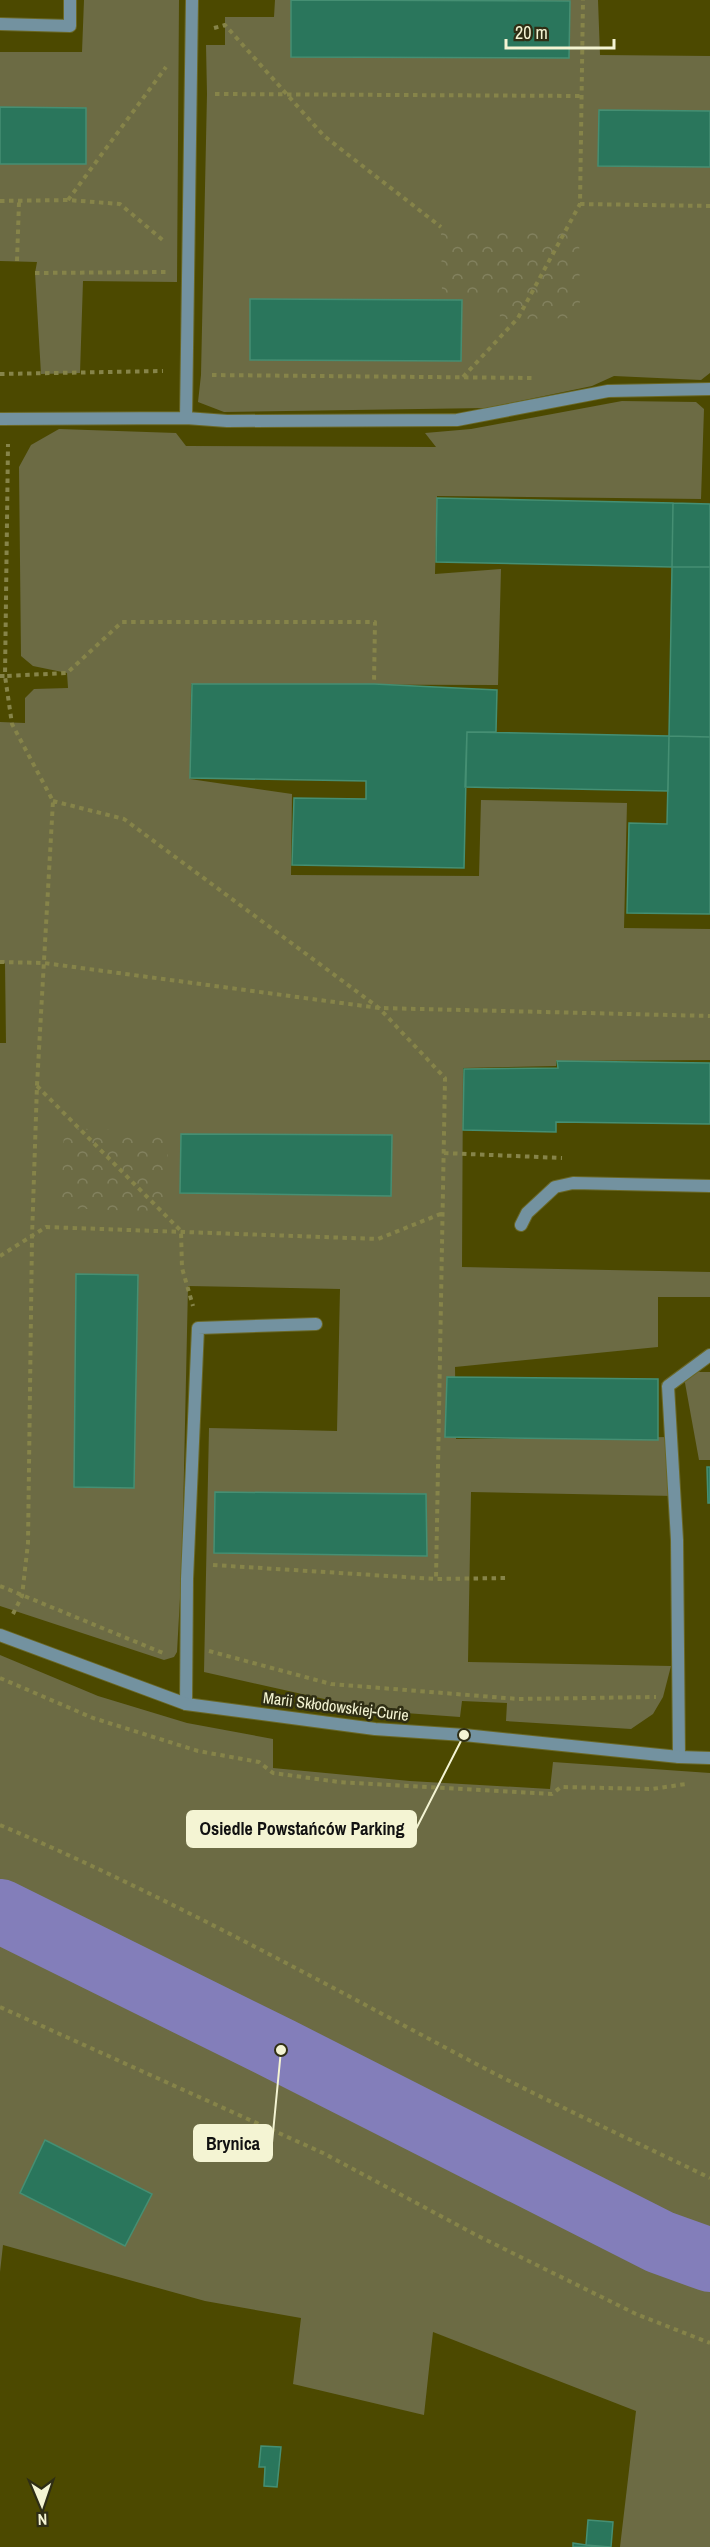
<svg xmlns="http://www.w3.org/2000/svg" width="710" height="2547" font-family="'Archivo Narrow',sans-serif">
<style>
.green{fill:#6c6b44}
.park{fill:url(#park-crowns)}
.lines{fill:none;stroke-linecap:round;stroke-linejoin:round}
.river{stroke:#837eba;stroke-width:64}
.building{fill:#2a765c;stroke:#458f73;stroke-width:1.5}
.lane-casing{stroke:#6a6826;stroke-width:14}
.street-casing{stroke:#6a6826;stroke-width:14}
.path{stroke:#868449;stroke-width:4;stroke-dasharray:4.5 4.5;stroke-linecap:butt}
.lane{stroke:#7392a0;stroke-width:12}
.street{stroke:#7392a0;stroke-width:12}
.labels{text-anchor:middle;stroke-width:5;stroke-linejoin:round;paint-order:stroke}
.street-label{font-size:16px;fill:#f4f4d3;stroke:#2f2e14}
.leader{fill:none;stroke:#f4f4d3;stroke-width:2}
.callout-dot{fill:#f4f4d3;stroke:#2f2e14;stroke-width:2}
.callout{fill:#f4f4d3;stroke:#f4f4d3;stroke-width:2}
.callout-label{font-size:18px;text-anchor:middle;font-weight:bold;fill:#111}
</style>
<defs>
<pattern id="park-crowns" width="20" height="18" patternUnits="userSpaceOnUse" patternTransform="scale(1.5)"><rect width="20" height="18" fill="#6c6b44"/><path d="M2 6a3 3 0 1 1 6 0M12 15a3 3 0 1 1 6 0" fill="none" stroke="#82815e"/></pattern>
</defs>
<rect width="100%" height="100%" fill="#4c4900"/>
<path class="green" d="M84 0H179L177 282 83 281 80 373 41 374 35 273 37 262 0 261V52H82Z
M275 0H598L600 55 710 56V373L701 380 614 376 592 386 486 408 224 412 198 402 201 375 207 94 206 45H225V17H274Z
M622 401 696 402 704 409 701 499 437 496 435 574 501 569 498 685 191 684 190 779 292 794 291 875 479 876 481 800 627 803 624 928 710 929V1060L556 1061V1066L463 1068 462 1267 710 1272V1297H658V1347L455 1367 456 1439 674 1437V1496L471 1492 468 1662 671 1666 663 1697 653 1714 631 1729 506 1721 507 1703 462 1701 460 1717 378 1711 204 1672 209 1428 337 1431 340 1289 188 1286 182 1562 177 1652 174 1657 164 1660 0 1606V1043H6L5 963H0V722L25 723V698L34 689 68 688 67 673 33 666 21 656 19 467 31 445 59 429 176 433 186 446 436 447 425 433 471 429Z
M683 1372H710V1460H699Z
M0 1655 98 1696 187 1723 273 1739V1768L410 1781 550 1789 553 1762 710 1773V2237L468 2124 39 1902 0 1886Z
M0 1939 638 2261 710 2283V2547H620L636 2411 433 2332 424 2415 293 2384 301 2318 205 2301 3 2245 0 2272Z"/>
<path class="park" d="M579 226 580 318 500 319 499 293H442L441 227Z
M64 1128 169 1132 165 1212 61 1208Z"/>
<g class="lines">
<path class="river" d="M0 1911 281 2050 660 2242 710 2260"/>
</g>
<path class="building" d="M291 0 570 1 569 58 291 57Z
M0 107 86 108V164H0Z
M599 110 710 111V167L598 166Z
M250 299 462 300 461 361 250 360Z
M437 498 673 503 672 567 436 562Z
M673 503 710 504V567H672Z
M672 567H710V737L669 736Z
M192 684H374L497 690 496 732H467L464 868 292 865 294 798 366 799V781L190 778Z
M467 732 669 736 668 791 465 787Z
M669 736 710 737V914L627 913 629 823 667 824Z
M557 1061 710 1063V1124L556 1122V1132L463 1130 464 1069 558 1068Z
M181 1134 392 1135 391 1196 180 1193Z
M76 1274 138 1275 134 1488 74 1487Z
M447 1377 658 1379V1440L445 1437Z
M707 1467H710V1503H708Z
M215 1492 426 1494 427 1556 214 1553Z
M45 2140 152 2194 125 2246 20 2193Z
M261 2446 281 2447 277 2487 264 2486 265 2467H259Z
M588 2520 613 2522 611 2547 586 2545Z
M573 2543 586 2545 611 2547H573Z"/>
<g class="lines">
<g class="lane-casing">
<path id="lane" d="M0 24 70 26V0
M186 418 227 421 457 420 608 391 710 389
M0 419 186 418 192 0
M521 1225 527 1213 555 1187 573 1183 710 1186
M186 1704 187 1579 198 1328 316 1324
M679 1757 677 1540 668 1386 710 1355"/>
</g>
<g class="street-casing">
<path id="street" d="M0 1635 186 1704 375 1729 464 1735 679 1757 710 1758"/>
</g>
<path class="path" d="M214 28 225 25 324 136 441 227
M215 94 583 96
M68 200 166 67
M0 201 68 200 120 204 165 242
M580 204 710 206
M17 261 19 202
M35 273 166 272
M0 374 163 371
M212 375 534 378
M463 377 518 318 580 204 583 0
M0 676H5L8 444
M53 801 124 819 379 1008 445 1078 436 1579
M0 962 44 963 379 1008 710 1016
M37 1086 181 1231 182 1268 193 1306
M444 1153 562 1158
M0 1256 46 1227 378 1239 443 1213
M213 1565 436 1579 508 1578
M0 1586 163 1653
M13 1614 22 1596 28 1543 32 1237 37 1085 53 801 12 724 5 676 67 673 122 622H375L374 684
M209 1651 331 1684 518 1699 656 1697
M0 1678 93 1718 198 1751 259 1762 273 1773 339 1782 552 1794 561 1787 652 1789 686 1784
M0 1825C165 1895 323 1983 482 2067 557 2106 634 2141 710 2178
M0 2007 323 2153 478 2236 636 2314 710 2343"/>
<use href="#lane" class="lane"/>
<use href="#street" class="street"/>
</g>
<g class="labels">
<g class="street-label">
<text transform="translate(336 1706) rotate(7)" y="6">Marii Skłodowskiej-Curie</text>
</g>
</g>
<path class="leader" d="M464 1735L416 1829M281 2050L272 2143"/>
<g class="callout-dot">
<circle cx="464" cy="1735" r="6"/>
<circle cx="281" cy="2050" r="6"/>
</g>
<g class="callout">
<rect x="187" y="1811" width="229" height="36" rx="6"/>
<rect x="194" y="2125" width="78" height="36" rx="6"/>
</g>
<g class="callout-label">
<text x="302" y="1835">Osiedle Powstańców Parking</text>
<text x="233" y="2150">Brynica</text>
</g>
<g transform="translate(42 2505) rotate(178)" stroke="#2f2e14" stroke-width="4.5" paint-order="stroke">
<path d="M0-4.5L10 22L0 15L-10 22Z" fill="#f4f4d3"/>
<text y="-9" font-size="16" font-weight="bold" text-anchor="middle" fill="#f4f4d3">N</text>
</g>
<path d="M506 39v9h108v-9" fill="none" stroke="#f4f4d3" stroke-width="3"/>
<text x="515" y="39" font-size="18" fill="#f4f4d3" stroke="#2f2e14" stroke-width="4.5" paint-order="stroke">20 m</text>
</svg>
